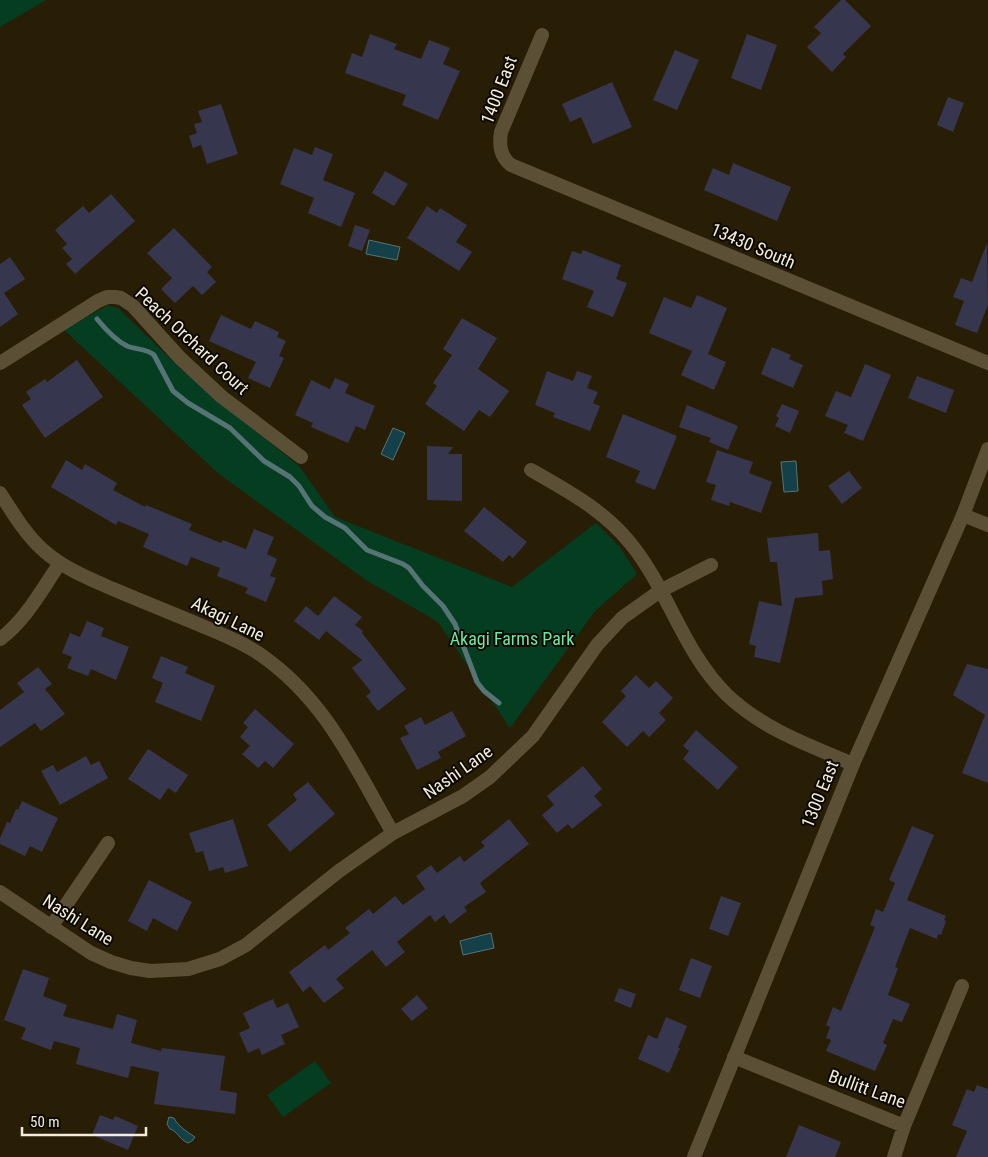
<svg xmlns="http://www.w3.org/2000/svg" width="988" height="1157" font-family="'Roboto Condensed',sans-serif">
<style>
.green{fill:#053d21}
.water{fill:#134049;stroke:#567475}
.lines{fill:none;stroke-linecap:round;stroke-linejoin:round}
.stream{stroke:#567475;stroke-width:5}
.building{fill:#37364f}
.minor{stroke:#5b5036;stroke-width:14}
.secondary{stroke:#5b5036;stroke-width:14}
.labels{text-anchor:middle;stroke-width:4;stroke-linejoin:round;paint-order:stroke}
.street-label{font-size:18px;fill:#f2ecdd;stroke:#0d0902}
.park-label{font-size:18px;fill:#6ae89d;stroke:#0d0902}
</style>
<rect width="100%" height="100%" fill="#281e05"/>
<path class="green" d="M0 0H46L0 27Z
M108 305 118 308 183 371 300 467 335 517 512 587 596 523 619 546 637 574 595 611 510 728 438 622 366 580 219 474 64 330Z
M315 1061 331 1083 283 1117 267 1095Z"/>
<path class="water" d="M369 240 400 247 397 260 366 254Z
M393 428 405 433 393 460 381 454Z
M796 461 798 491 784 492 781 462Z
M491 933 494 948 463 955 460 941Z
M169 1117 174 1118C178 1126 187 1132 195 1137L192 1141 188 1143C180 1140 177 1131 170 1129L167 1124Z"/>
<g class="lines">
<path class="stream" d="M97 319C106 330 115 340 127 346 136 350 146 348 154 355L173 391 188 403 230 428 264 461 290 477 299 486 312 506 325 517 345 528 367 550 403 564 409 568 423 586 443 606 455 624 477 682 484 691 499 703"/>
</g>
<path class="building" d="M841 0H845L871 26 843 54 846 57 832 72 807 47 821 33 814 27Z
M370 34 397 44 394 49 421 59 429 40 450 48 443 64 460 71 438 120 402 105 406 95 345 73 352 53 362 57Z
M747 34 777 45 761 90 731 78Z
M675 50 699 60 677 110 653 100Z
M612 82 632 127 593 144 581 117 570 122 562 104Z
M948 97 964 103 953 132 937 125Z
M221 104 238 154 207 164 201 145 193 148 189 136 197 133 194 124 202 122 198 111Z
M315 147 333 154 323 180 355 193 341 227 308 213 314 198 280 184 294 148 312 155Z
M733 163 791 187 777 221 704 190 713 168 729 175Z
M385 171 408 184 394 206 372 193Z
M111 194 135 221 75 274 66 264 72 259 62 248 67 244 55 230 83 206 89 213Z
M427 206 437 213 440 208 467 225 456 242 472 252 459 271 407 238Z
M355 225 370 230 362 251 348 246Z
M174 228 212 267 207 272 216 282 202 295 193 286 175 303 161 289 172 278 147 253Z
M987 243 988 305 977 333 955 325 964 301 953 297 961 278 972 282Z
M583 250 621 265 616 279 627 283 613 317 587 307 594 291 562 279 572 251 581 254Z
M10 257 25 279 4 293 18 314 0 327V264Z
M697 295 727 308 708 354 726 362 714 390 681 375 692 351 649 333 664 297 691 308Z
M221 315 251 329 255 321 279 332 277 337 286 341 279 356 284 358 270 388 248 378 256 362 209 341Z
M462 318 497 338 478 369 509 391 490 417 479 410 464 431 425 404 437 386 433 383 452 355 443 349Z
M772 347 791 355 789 359 803 365 793 388 761 374Z
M77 360 103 397 45 438 22 405 31 399 26 392 45 379 47 382Z
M865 364 891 375 863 441 844 433 848 425 825 416 836 391 851 397Z
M547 371 573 381 577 371 592 376 587 388 598 392 593 403 600 406 590 431 553 417 555 413 535 405Z
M917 376 954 390 946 413 908 398Z
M335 378 349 384 345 393 375 406 365 430 356 426 348 443 311 427 313 423 295 415 311 380 330 389Z
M782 404 799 411 790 433 775 426 779 418 776 416Z
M687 405 738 426 728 450 709 442 711 438 679 427Z
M623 414 677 436 655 490 635 482 640 471 606 457Z
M427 446 453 447 448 454H462V501L427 500Z
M717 450 753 462 749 473 772 482 761 513 730 502 729 506 711 500 716 485 706 482Z
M66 460 82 470 85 464 117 483 113 490 145 507 146 505 192 524 189 530 221 543 223 540 246 549 254 529 274 537 267 554 277 559 270 576 276 578 266 602 245 593 248 588 217 576 220 568 191 557 187 566 143 547 149 534 118 521 116 525 51 487Z
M849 471 862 488 842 504 828 486Z
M484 507 527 542 513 558 509 555 503 562 464 531Z
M818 533 819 551 830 550 833 579 822 581 823 595 795 598 780 663 754 657 756 646 749 644 759 601 782 606 777 562H770L767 538Z
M334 596 362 617 355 625 363 631 362 633 406 689 378 711 366 696 371 692 352 668 362 660 326 631 319 640 294 621 306 606 318 616Z
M87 621 104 628 101 636 129 647 116 680 91 669 88 676 67 668 72 657 62 653 70 633 80 637Z
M161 656 188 667 185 673 215 686 201 721 155 702 163 683 152 678Z
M967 664 988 669V783L962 773 985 715 953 695Z
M38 667 52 684 45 689 65 714 41 731 35 723 0 747V710L24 692 17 683Z
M636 675 649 688 656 681 673 698 659 713 666 720 649 737 643 731 627 747 602 722 626 696 621 691Z
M255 709 294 744 273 768 265 761 258 768 242 754 250 746 240 737 248 727 243 723Z
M452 711 466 736 438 752 441 758 417 770 400 738 409 734 404 726 421 717 425 725Z
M696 730 738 767 718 790 683 759 689 751 683 746Z
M148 749 188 775 176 793 168 788 160 800 128 779Z
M86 756 91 765 99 761 108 778 60 805 41 771 53 765 57 772Z
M583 766 602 789 594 796 602 805 572 829 568 824 557 833 542 815 554 805 547 796Z
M308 782 335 814 290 852 267 825 297 800 293 794Z
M22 801 58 818 42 852 30 846 25 856 0 844V838L7 822 10 823 16 809 18 810Z
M233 819 248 866 225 873 223 867 209 871 203 851 196 853 189 833Z
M509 819 529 844 480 883 486 892 464 907 467 911 450 924 444 915 435 922 430 915 397 942 405 952 386 967 372 950 336 979 344 988 324 1003 310 986 303 992 289 972 325 945 328 950 350 933 345 928 369 909 373 914 395 896 403 905 425 889 416 876 431 865 437 873 460 856 464 862 485 846 481 842Z
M912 826 934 835 907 900 946 916 944 920 946 921 941 935 938 934 937 939 910 928 895 967 898 968 888 995 910 1004 902 1022 893 1019 883 1043 887 1045 875 1071 826 1051 831 1040 826 1038 830 1027 826 1025 833 1007 841 1011 875 927 870 925 876 909 883 912 895 883 889 880Z
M149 880 192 902 177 931 153 918 147 931 128 921Z
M721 896 741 903 728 936 709 929Z
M691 958 712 966 700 998 679 990Z
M23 969 49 978 43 996 67 1005 63 1016 113 1029 117 1014 137 1020 131 1043 161 1051 162 1048 225 1056 220 1090 237 1093 235 1114 154 1104 159 1072 131 1066 128 1078 76 1064 80 1048 54 1041 51 1050 21 1039 26 1028 4 1020Z
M619 988 636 994 631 1008 614 1001Z
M417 995 428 1008 412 1021 401 1009Z
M273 999 277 1008 288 1003 299 1027 281 1035 285 1044 262 1055 259 1048 248 1053 239 1033 250 1028 243 1013Z
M666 1017 687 1026 678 1048H680L669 1073 638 1059 648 1035 657 1039Z
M977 1085 988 1089V1157H956L967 1131 952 1125 967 1089 974 1092Z
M100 1115 113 1120 115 1116 138 1126 128 1150 92 1135Z
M799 1125 841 1142 835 1157H786Z"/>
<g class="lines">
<path class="minor" d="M542 35 501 132C499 145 500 156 511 165L988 363
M0 363 98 301 107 297H115L121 298 133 306 180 358 222 397 301 457
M531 470C568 491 605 511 631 544 669 591 683 652 727 695 763 729 808 745 853 764
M0 493C13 513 25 534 43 550 63 568 88 578 113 589 139 600 166 611 193 622 216 632 241 641 261 655 327 701 354 766 393 833
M963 515 988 525
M0 639C26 620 42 589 60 563
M0 892 91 953 111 962 131 968 150 971 170 970 188 969 220 959 246 945 339 871 393 833 463 796 490 777 533 736 597 645 622 618 660 591 711 565
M51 927 108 843
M734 1057 904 1126
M894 1157 904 1126 962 986"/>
<path class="secondary" d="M694 1157 853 764 963 515 988 449"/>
</g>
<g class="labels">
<g class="street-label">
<text transform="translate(499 90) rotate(-69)" y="6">1400 East</text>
<text transform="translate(753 246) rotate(23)" y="6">13430 South</text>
<text transform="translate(192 341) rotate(43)" y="6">Peach Orchard Court</text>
<text transform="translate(228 619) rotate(26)" y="6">Akagi Lane</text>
<text transform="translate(458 772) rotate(-35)" y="6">Nashi Lane</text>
<text transform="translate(820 794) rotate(-68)" y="6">1300 East</text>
<text transform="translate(78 920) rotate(32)" y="6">Nashi Lane</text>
<text transform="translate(867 1089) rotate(20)" y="6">Bullitt Lane</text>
</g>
<g class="park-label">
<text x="512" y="645">Akagi Farms Park</text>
</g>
</g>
<path d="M22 1127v8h124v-8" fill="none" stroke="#f2ecdd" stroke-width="2.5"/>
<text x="30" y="1127" font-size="15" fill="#f2ecdd" stroke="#0d0902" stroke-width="4" paint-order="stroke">50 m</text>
</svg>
